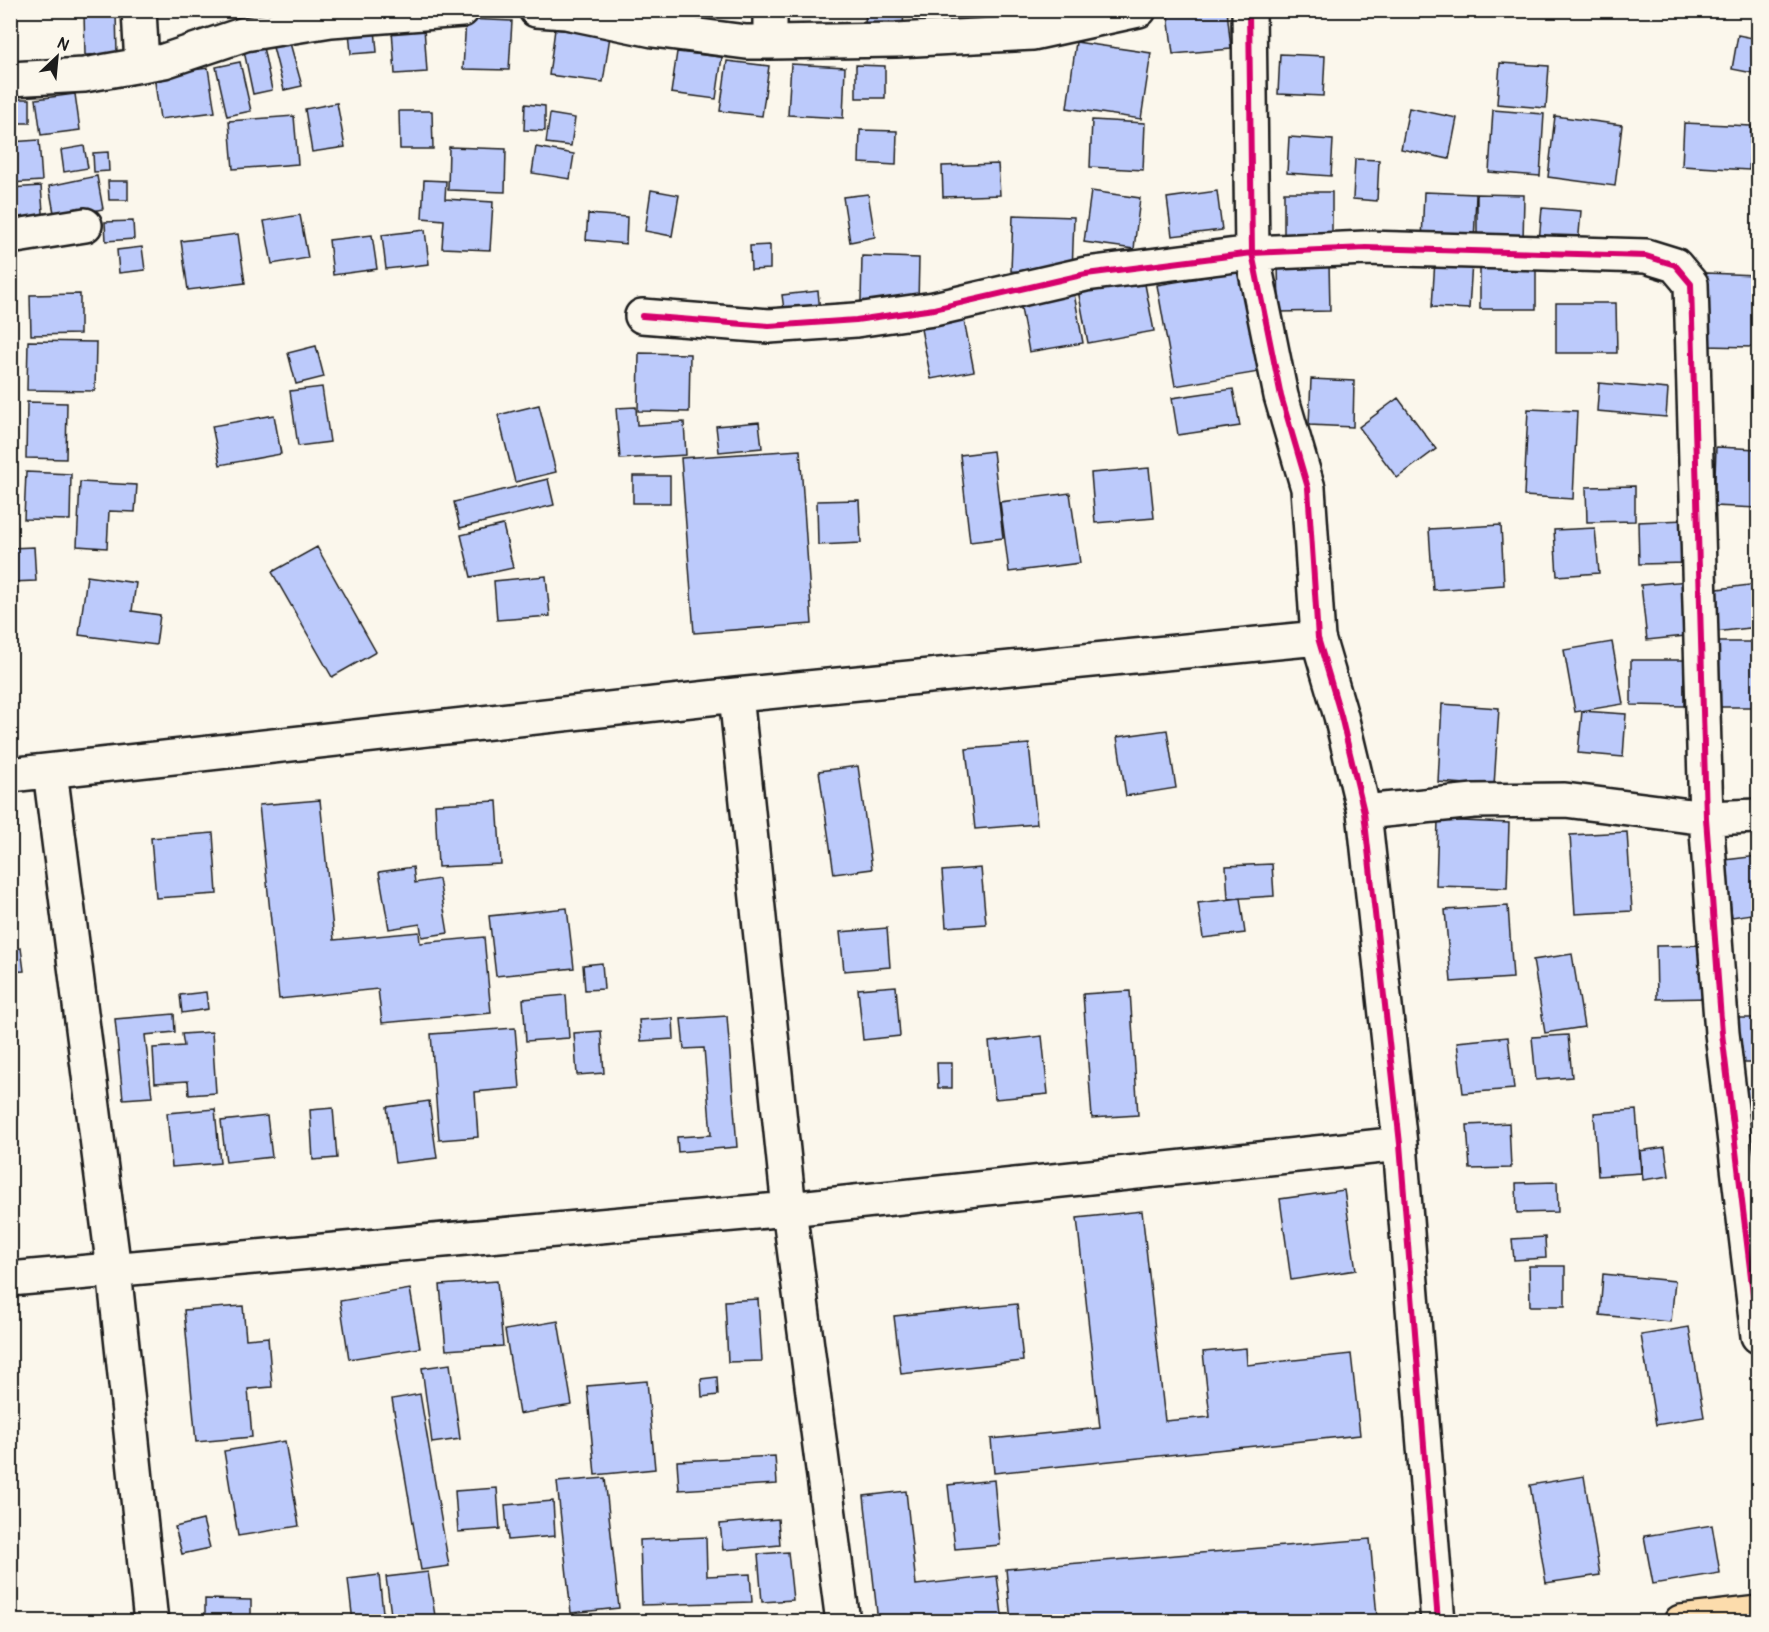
<svg xmlns="http://www.w3.org/2000/svg" width="1769" height="1632" font-family="Pangolin,sans-serif">
<style>
.building{fill:#bccafb;stroke:#1c1c1c;stroke-width:1.5}
.lines{fill:none;stroke-linecap:round;stroke-linejoin:round}
.minor-casing{stroke:#1c1c1c;stroke-width:38}
.major-casing{stroke:#1c1c1c;stroke-width:38}
.minor{stroke:#fbf7ec;stroke-width:33}
.major{stroke:#fcdcac;stroke-width:33}
.cycleway-casing{stroke:#fbf7ec;stroke-width:10}
.cycleway{stroke:#d6006c;stroke-width:6}
</style>
<rect width="100%" height="100%" fill="#fbf7ec"/>
<filter id="ink" filterUnits="userSpaceOnUse"><feTurbulence type="fractalNoise" baseFrequency=".0167" numOctaves="2"/><feDisplacementMap in="SourceGraphic" scale="12" xChannelSelector="R" yChannelSelector="G"/><feConvolveMatrix kernelMatrix="1 2 1 2 8 2 1 2 1" color-interpolation-filters="sRGB"/></filter>
<g filter="url(#ink)">
<path class="building" d="M244 10H290V12L244 15Z
M866 10H904L903 26 865 24Z
M974 10H1015L1014 22 974 19Z
M1021 10H1074L1073 18 1021 14Z
M1227 10 1231 49 1173 54 1168 15Z
M116 12 117 54 85 55 84 13Z
M466 19 512 21 509 70 463 69Z
M424 27 427 72 395 74 392 29Z
M375 29 377 52 351 54 349 31Z
M555 29 610 36 603 82 549 75Z
M1738 35 1758 39V74L1732 69Z
M1076 42 1151 53 1141 119 1067 108Z
M290 43 302 86 284 90 273 47Z
M263 47 272 90 253 94 244 51Z
M677 52 722 57 716 99 671 93Z
M1280 54 1325 56 1323 96 1278 94Z
M727 61 769 66 762 116 720 111Z
M240 62 251 111 227 116 216 67Z
M1500 63 1549 66 1546 108 1497 104Z
M791 64 845 67 843 118 788 115Z
M856 65 885 66V98H856Z
M208 68 215 112 160 119 154 75Z
M75 94 80 130 41 135 36 99Z
M10 99H30V123H10Z
M337 103 345 147 312 152 305 109Z
M525 104 545 106V131L524 130Z
M1409 108 1457 118 1449 159 1401 149Z
M1493 110 1544 114 1540 176 1489 172Z
M399 111H432L433 149H400Z
M550 114 575 118 571 146 546 143Z
M294 116 298 164 233 169 229 121Z
M1555 116 1622 125 1615 186 1548 177Z
M1092 120 1145 123 1143 170 1090 167Z
M1684 123 1751 126 1749 170 1682 166Z
M860 130 897 131 896 165 859 163Z
M1289 137 1333 140 1331 176 1287 173Z
M39 140 42 181 10 183V142Z
M84 146 88 168 64 172 61 150Z
M449 147 506 149 505 192 448 190Z
M536 147 574 154 570 179 532 173Z
M108 152 109 171 94 172 93 153Z
M1355 159 1379 160 1377 201 1353 199Z
M998 164 1000 195 943 197 942 166Z
M97 176 103 209 55 218 49 186Z
M424 180 446 181 445 199 493 202 490 250 442 248 444 220 422 218Z
M108 181H128V200H109Z
M41 186 44 225 10 221V188Z
M651 190 679 195 672 236 645 231Z
M1091 191 1140 198 1134 249 1084 242Z
M1217 191 1222 230 1172 236 1167 198Z
M1284 192H1332V236H1284Z
M1424 192 1476 194 1474 244 1422 241Z
M868 194 875 237 850 242 843 197Z
M1477 194 1524 195 1523 242 1477 241Z
M1542 208 1581 211 1578 245 1539 242Z
M588 214 627 217 626 244 586 240Z
M300 215 308 258 272 264 264 221Z
M1013 215 1074 217 1072 273 1011 271Z
M133 221 134 239 106 241 105 222Z
M425 230 429 264 386 269 382 235Z
M238 234 245 283 188 290 181 241Z
M372 235 377 269 333 275 329 240Z
M770 245V269L751 270 750 246Z
M142 247 145 270 119 273 117 250Z
M862 256 919 258 918 303 861 301Z
M1536 259V309H1480V260Z
M1435 260 1472 262 1469 309 1432 307Z
M1329 262 1330 311 1279 312 1278 263Z
M1241 271 1259 372 1175 386 1157 285Z
M1706 273 1755 275 1754 347 1704 346Z
M1144 279 1154 331 1088 343 1078 290Z
M1073 288 1083 343 1029 352 1019 297Z
M818 291 820 312 785 317 782 295Z
M80 294V334L31 335 30 295Z
M1556 303H1616L1617 353H1556Z
M963 315 974 371 931 379 920 324Z
M28 341 96 342 95 391 27 390Z
M316 346 324 377 296 384 288 353Z
M639 353 690 354 689 412 638 411Z
M10 356H11L12 389H10Z
M1311 379 1354 381 1353 427 1309 425Z
M1599 383 1668 389 1666 417 1597 411Z
M322 387 330 442 298 446 290 391Z
M1233 389 1240 426 1178 435 1172 398Z
M1398 398 1436 449 1397 478 1359 427Z
M10 400H13L14 426H10Z
M27 402 67 403 66 459 26 458Z
M539 405 556 472 515 482 498 415Z
M636 407 637 425 684 422 686 455 620 459 616 408Z
M1528 409 1577 411 1573 499 1524 496Z
M274 415 281 454 220 465 212 426Z
M759 422 762 448 719 452 716 426Z
M1716 447 1758 449V508L1714 506Z
M800 450 812 624 694 633 681 458Z
M993 451 1003 538 970 542 960 455Z
M1149 468 1154 518 1095 523 1091 473Z
M26 472 71 474 70 520 24 519Z
M633 476H670V503H633Z
M548 479 554 505 460 528 454 502Z
M80 482 137 485 135 512 109 511 107 548 77 546Z
M1635 486V521L1587 522 1586 487Z
M1070 493 1080 563 1009 572 1000 502Z
M859 500 861 543 818 545 817 501Z
M1685 520 1687 563 1639 564 1638 522Z
M503 525 513 568 471 577 461 535Z
M1501 525 1504 585 1433 590 1429 529Z
M1595 528 1599 573 1557 576 1554 530Z
M34 547 36 581 10 582V548Z
M317 547 376 652 332 677 272 572Z
M87 576 136 583 132 611 160 615 156 645 79 635Z
M546 576 550 616 497 620 494 581Z
M1689 581 1695 635 1647 640 1641 585Z
M1757 584 1758 627 1715 632 1710 590Z
M1612 642 1623 704 1575 712 1564 650Z
M1719 642H1758V707H1719Z
M1631 660H1684V706L1631 705Z
M1442 704 1499 708 1494 786 1438 782Z
M1582 711 1626 714 1623 757 1578 753Z
M1167 730 1176 788 1126 796 1117 737Z
M1029 744 1037 824 975 829 966 749Z
M858 766 872 869 834 874 819 771Z
M320 800 334 940 419 932 420 943 484 937 491 1013 382 1023 378 989 279 999 259 805Z
M497 801 501 864 438 867 435 804Z
M1438 820 1509 823 1507 888 1436 886Z
M1627 832 1632 911 1575 914 1570 835Z
M213 833 217 894 156 898 151 838Z
M1758 856V913L1732 917 1725 860Z
M1272 864 1274 896 1228 899 1226 866Z
M413 867 415 883 439 879 448 933 422 937 420 924 389 929 379 872Z
M981 868 986 924 946 927 942 871Z
M1240 898 1245 933 1203 938 1198 903Z
M1508 906 1513 978 1451 982 1445 910Z
M567 908 574 968 496 976 489 916Z
M887 928 890 967 844 971 840 932Z
M1710 945 1711 998 1657 999 1656 946Z
M21 948 24 971 10 972V949Z
M1572 954 1584 1027 1545 1033 1533 960Z
M602 963 604 989 585 990 583 965Z
M896 986 900 1036 863 1040 858 989Z
M1130 991 1138 1115 1092 1118 1083 994Z
M206 992 208 1009 182 1013 180 995Z
M566 995 569 1038 526 1041 523 999Z
M174 1014 175 1032 145 1035 152 1097 123 1099 115 1019Z
M727 1016 737 1147 678 1152 677 1137 711 1135 704 1048 684 1049 681 1019Z
M673 1018 674 1039 641 1041 639 1020Z
M1738 1018H1758V1063H1739Z
M515 1028 520 1088 475 1092 478 1137 439 1140 431 1034Z
M601 1031 604 1073 577 1075 574 1033Z
M212 1032 216 1093 189 1095 188 1081 155 1083 153 1048 184 1046 182 1034Z
M1568 1035 1572 1077 1536 1080 1532 1037Z
M1042 1036 1048 1094 995 1099 989 1042Z
M1508 1037 1514 1089 1463 1093 1457 1042Z
M937 1063H952V1088H938Z
M1758 1086V1150L1753 1151 1739 1090Z
M429 1101 437 1158 395 1163 387 1107Z
M333 1108 337 1158 313 1160 310 1110Z
M215 1109 220 1163 172 1167 167 1113Z
M1636 1110 1641 1173 1598 1176 1594 1113Z
M267 1116 272 1157 226 1162 221 1121Z
M1509 1123 1511 1168 1470 1169 1467 1125Z
M1665 1147 1669 1176 1643 1180 1640 1151Z
M1557 1182 1558 1212 1517 1213 1516 1183Z
M1344 1190 1356 1270 1291 1280 1280 1199Z
M1142 1211 1165 1421 1210 1417 1203 1352 1246 1348 1247 1365 1351 1354 1360 1435 994 1473 991 1439 1100 1428 1077 1218Z
M1545 1237 1546 1258 1514 1260 1512 1239Z
M1529 1266H1565V1306H1530Z
M1603 1274 1675 1281 1671 1322 1600 1315Z
M497 1281 503 1346 446 1350 440 1285Z
M410 1289 420 1348 349 1359 340 1301Z
M758 1299 762 1361 728 1362 725 1301Z
M1017 1304 1023 1361 901 1374 894 1316Z
M243 1306 246 1339 268 1337 272 1387 248 1389 252 1437 196 1442 184 1310Z
M558 1321 572 1405 519 1414 505 1330Z
M1689 1327 1704 1417 1656 1425 1641 1335Z
M450 1364 460 1439 432 1443 422 1368Z
M717 1377 718 1395 702 1397 701 1379Z
M647 1381 655 1469 595 1475 587 1386Z
M420 1394 449 1566 421 1570 392 1399Z
M285 1441 299 1526 238 1536 224 1451Z
M775 1456 777 1484 679 1490 677 1461Z
M1584 1476 1600 1575 1546 1583 1530 1485Z
M605 1478 619 1608 571 1613 557 1482Z
M994 1480 1000 1545 955 1549 948 1485Z
M497 1488 500 1529 458 1532 455 1491Z
M906 1491 916 1585 997 1576 1003 1622H878L864 1496Z
M553 1501 555 1536 508 1540 505 1505Z
M778 1519 780 1545 723 1550 720 1524Z
M203 1520 210 1548 182 1554 175 1527Z
M1712 1525 1720 1573 1653 1584 1644 1536Z
M706 1537 707 1576 750 1574 752 1602 642 1605 640 1540Z
M1370 1539 1377 1617 1326 1622H1011L1006 1569Z
M788 1552 793 1600 762 1602 758 1554Z
M428 1572 436 1622H392L386 1577Z
M379 1575 384 1622H353L348 1579Z
M205 1599 251 1600V1622H205Z"/>
<g class="lines">
<g class="minor-casing">
<path id="minor" d="M139 10 142 65
M536 10 566 12 653 30 746 42H770L896 40 1033 33 1139 10
M770 10V42
M1249 10 1252 253 1281 396 1308 488 1318 638 1341 716 1364 812 1400 1144 1438 1622
M10 79 84 75 164 61 245 34 331 20 462 10
M10 237 85 225
M642 316 769 326 856 320 934 309 1086 274 1252 253 1366 248 1646 256 1675 265 1691 284 1706 818 1722 1033 1758 1336
M736 695 789 1209 843 1622
M50 771 114 1270 151 1622
M10 775 736 695 1318 638
M1364 812 1474 801 1565 800 1706 818 1758 816
M10 1279 789 1209 1400 1144"/>
</g>
<g class="major-casing">
<path id="major" d="M1681 1622 1758 1613"/>
</g>
<use href="#minor" class="minor"/>
<use href="#major" class="major"/>
<g class="cycleway-casing">
<path id="cycleway" d="M1249 10 1252 253 1281 396 1308 488 1318 638 1341 716 1364 812 1400 1144 1438 1622
M642 316 769 326 856 320 934 309 1086 274 1252 253 1366 248 1646 256 1675 265 1691 284 1706 818 1722 1033 1758 1336"/>
</g>
<use href="#cycleway" class="cycleway"/>
</g>
</g>
<rect width="1769" height="1632" fill="none" stroke="#fbf7ec" stroke-width="36"/>
<rect x="18" y="18" width="1733" height="1596" fill="none" stroke="#1c1c1c" stroke-width="2" filter="url(#ink)"/>
<g transform="translate(57 57) rotate(26)" stroke="#fbf7ec" stroke-width="4.5" paint-order="stroke">
<path d="M0-4.5L10 22L0 15L-10 22Z" fill="#1c1c1c"/>
<text y="-9" font-size="16" font-weight="bold" text-anchor="middle" fill="#1c1c1c">N</text>
</g>
</svg>
